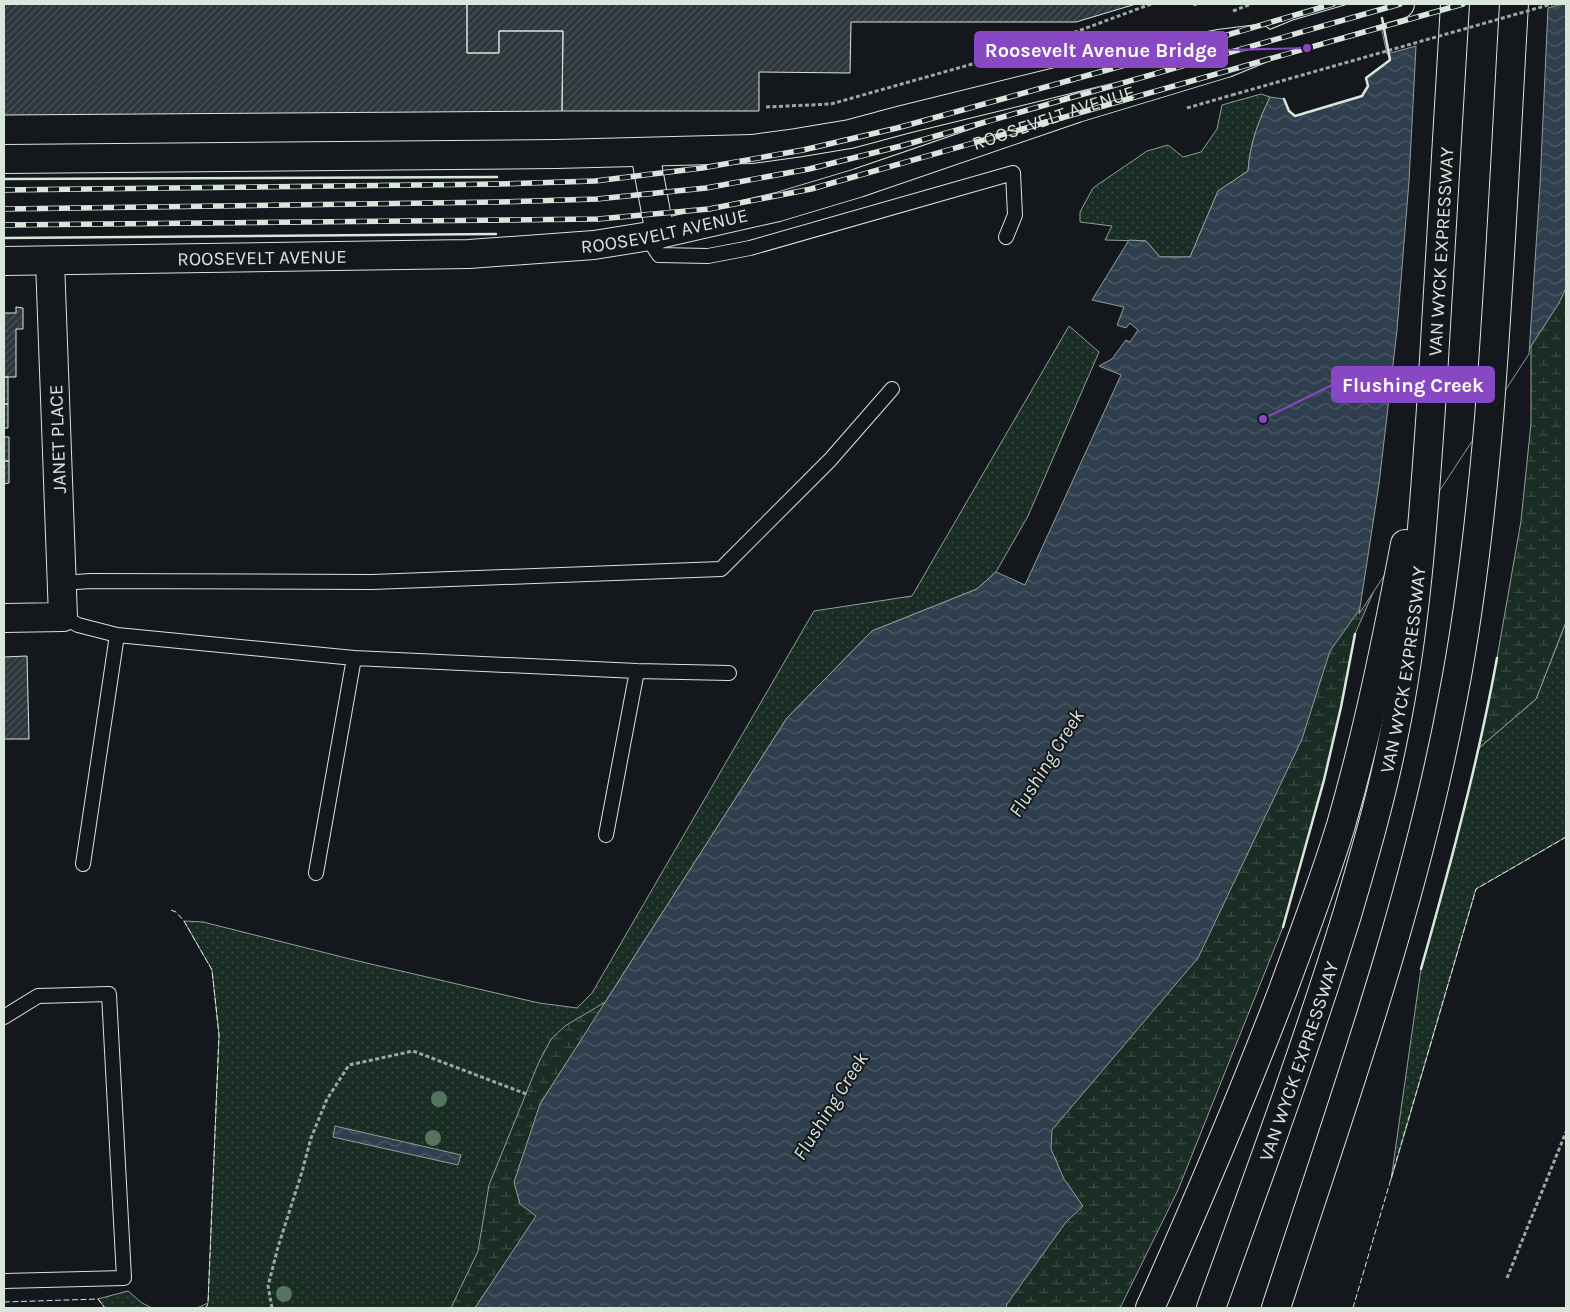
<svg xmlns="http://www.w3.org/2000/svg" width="1570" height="1312" font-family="Karla,sans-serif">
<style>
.grass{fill:url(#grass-dots);stroke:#939e99}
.wetland{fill:url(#wetland-marsh);stroke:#939e99}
.water{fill:url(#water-waves);stroke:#939e99}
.pier{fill:#14181c;stroke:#939e99}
.building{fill:url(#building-hatch);stroke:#d8e6dc}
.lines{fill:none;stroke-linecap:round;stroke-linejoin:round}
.service-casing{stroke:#d8e6dc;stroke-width:16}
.minor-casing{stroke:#d8e6dc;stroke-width:30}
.secondary-casing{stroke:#d8e6dc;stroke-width:30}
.motorway-casing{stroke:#d8e6dc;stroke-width:30}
.path{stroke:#9da8a2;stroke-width:3;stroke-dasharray:4 2.5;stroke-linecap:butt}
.service{stroke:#14181c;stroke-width:14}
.minor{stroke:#14181c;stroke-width:28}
.secondary{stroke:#14181c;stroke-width:28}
.motorway{stroke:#14181c;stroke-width:28}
.rail-casing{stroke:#d8e6dc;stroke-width:5.5}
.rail{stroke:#14181c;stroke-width:4;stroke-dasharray:11;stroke-linecap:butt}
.path-bridge{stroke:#9da8a2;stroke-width:3;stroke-dasharray:4 2.5;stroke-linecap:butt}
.fence{stroke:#d8e6dc;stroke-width:1;stroke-dasharray:6 2.5;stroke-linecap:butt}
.wall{stroke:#d8e6dc;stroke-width:2.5}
.tree{fill:#55745f}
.labels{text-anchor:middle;stroke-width:4;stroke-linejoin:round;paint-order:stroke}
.street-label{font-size:19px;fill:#d8e6dc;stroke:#14181c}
.water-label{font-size:20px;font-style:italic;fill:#d8e6dc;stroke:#14181c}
.leader{fill:none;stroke:#8948c3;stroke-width:2}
.callout-dot{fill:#8948c3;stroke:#14181c;stroke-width:2}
.callout{fill:#8948c3;stroke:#8948c3;stroke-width:2}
.callout-label{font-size:20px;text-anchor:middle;font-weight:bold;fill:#fff}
</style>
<defs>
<pattern id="grass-dots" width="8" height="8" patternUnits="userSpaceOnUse" patternTransform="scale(1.25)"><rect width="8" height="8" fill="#1a2d24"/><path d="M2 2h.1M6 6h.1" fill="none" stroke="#3b4b43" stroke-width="1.8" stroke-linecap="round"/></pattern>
<pattern id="wetland-marsh" width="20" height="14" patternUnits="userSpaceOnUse" patternTransform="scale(1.25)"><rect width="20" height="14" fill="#1a2d24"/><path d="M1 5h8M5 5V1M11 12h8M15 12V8" fill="none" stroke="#3b4b43"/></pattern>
<pattern id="water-waves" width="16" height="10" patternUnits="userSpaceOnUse" patternTransform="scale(1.25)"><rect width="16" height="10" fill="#2f3f4d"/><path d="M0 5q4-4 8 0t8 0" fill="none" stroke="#4c5b66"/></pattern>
<pattern id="building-hatch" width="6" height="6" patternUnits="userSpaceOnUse" patternTransform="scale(1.25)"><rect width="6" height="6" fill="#2c363c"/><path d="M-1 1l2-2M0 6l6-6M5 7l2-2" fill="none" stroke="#4a5358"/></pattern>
</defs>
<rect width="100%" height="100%" fill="#14181c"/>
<path class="grass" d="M1261 94 1270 97C1258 123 1250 143 1248 171L1218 191 1190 257H1160L1146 241 1105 240 1112 226 1080 222V212L1093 188 1147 151 1168 145 1183 157 1201 152 1217 129 1222 105Z
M1069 326 1099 352 1028 516 996 572 977 589 872 631 787 718 540 1104 475 1308H197L208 1303 219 1035 212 970 184 921 203 922 358 961 539 1003 577 1008 592 993 814 611 912 596Z
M1566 622V837L1476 889 1391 1180 1421 969 1453 855 1479 748 1536 699Z
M128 1291 142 1303 152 1308H105L98 1299Z"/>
<path class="wetland" d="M1566 275V622L1536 699 1479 748 1497 658 1521 521 1531 423V334Z
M1376 586 1355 634 1341 707 1324 780 1283 927 1178 1190 1120 1308H973L1018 1168 1290 689Z
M607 1001 540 1104 537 1216 475 1308H451L478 1251 489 1185 538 1064 551 1039 565 1026Z"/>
<path class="water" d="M1379 4H1566V288L1559 303 1376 586 1330 651 1302 739 1198 958 1052 1130 1051 1149 1064 1179 1083 1206 1066 1222 1007 1304 1006 1308H475L536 1216 520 1204 514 1182 540 1104 787 718 872 631 977 589 996 572 1025 585 1121 375 1099 366 1112 359 1126 340 1130 342 1138 330 1130 323 1126 328 1117 325 1124 307 1092 300 1129 240 1146 241 1160 257H1190L1218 191 1248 171C1250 143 1258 122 1270 97L1284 99 1289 111 1296 116 1362 96 1368 86 1366 78 1390 60Z
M335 1126 461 1155 458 1165 333 1137Z"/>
<path class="pier" d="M1376 4H1562L1548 8 1540 185 1529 354 1359 614 1379 484 1397 330 1409 181 1416 46 1387 54Z"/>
<path class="building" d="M4 4H467V53H499V31H563L562 111 4 115Z
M467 4H1136L1076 22H851L850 73 759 72V111H562L563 31H499V53H467Z
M16 307 23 308V329H16V377H4V313H16Z
M4 377H8V404H4Z
M4 404H8V428H4Z
M4 437H9V461H4Z
M4 461H9V483L4 484Z
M27 656 29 739H4V657Z"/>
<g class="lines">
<g class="service-casing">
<path id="service" d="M647 237 659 255 708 256 750 248 1013 173 1015 215 1006 237
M61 583 91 581 372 582 721 569 830 460 892 389
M63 617 78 625 117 635 354 658 637 671 729 673
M606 835 637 671
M83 864 117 635
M316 873 354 658
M4 1017 38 996 109 994 124 1278 4 1281"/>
</g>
<g class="minor-casing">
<path id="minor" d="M4 618 63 617 50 261"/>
</g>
<g class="secondary-casing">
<g id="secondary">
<path d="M645 153 660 234"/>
<path d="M4 159 556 154 752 149 796 143 850 134 902 120 1187 50 1219 44 1259 39"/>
<path id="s1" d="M4 261 469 254 594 245 650 236 778 207 858 183 1077 108 1226 63 1297 34 1400 4"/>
</g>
</g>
<g class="motorway-casing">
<g id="motorway">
<path d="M1150 1308C1197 1203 1242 1097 1283 990 1303 935 1324 881 1341 825 1368 732 1387 638 1405 544"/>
<path id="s2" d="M1211 1308C1258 1178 1306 1047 1347 915 1364 857 1381 799 1393 739 1417 625 1424 509 1432 393 1440 263 1447 133 1455 4"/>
<path d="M1276 1308C1341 1107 1414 906 1453 697 1471 605 1481 512 1489 418 1500 280 1506 142 1514 4"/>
</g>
</g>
<path class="path" d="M1195 6V4
M1233 11 1251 4
M766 107 831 104 1043 44 1151 4
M1187 108 1232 95
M1507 1278 1566 1132
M272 1308 268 1286 278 1247 302 1172 311 1138 327 1099 349 1065 413 1051 529 1095"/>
<use href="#service" class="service"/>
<use href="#minor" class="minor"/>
<use href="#secondary" class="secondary"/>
<use href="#motorway" class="motorway"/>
<g class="rail-casing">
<path id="rail" d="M4 190 498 184 595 181 702 168 803 150 897 128 1118 67 1333 4
M4 209 498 202 597 199 706 188 809 169 901 146 1400 4
M4 225 598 219 709 209 811 189 1463 4"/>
</g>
<use href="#rail" class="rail"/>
<path class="path-bridge" d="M1232 95 1552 4"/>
<path class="fence" d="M171 910 176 912 184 921 212 970 219 1035 208 1303 206 1308
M4 1302 98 1299 105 1308
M1353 1308 1476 889 1566 837"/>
<path class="wall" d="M1284 99 1289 111 1295 116 1362 96 1368 86 1366 78 1390 60 1382 18
M4 179 497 177
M4 238 496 234
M1283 927 1324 780 1341 707 1355 634
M1421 969C1450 866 1478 763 1497 658"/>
</g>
<g class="tree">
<circle cx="439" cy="1099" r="8"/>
<circle cx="433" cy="1138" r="8"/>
<circle cx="284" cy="1294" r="8"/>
</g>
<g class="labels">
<g class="street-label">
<text dy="7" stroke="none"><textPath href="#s1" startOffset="1068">ROOSEVELT AVENUE</textPath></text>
<text dy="7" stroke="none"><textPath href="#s1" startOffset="662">ROOSEVELT AVENUE</textPath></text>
<text dy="7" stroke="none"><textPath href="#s2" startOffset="1088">VAN WYCK EXPRESSWAY</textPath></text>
<text dy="7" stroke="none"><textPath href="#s1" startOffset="258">ROOSEVELT AVENUE</textPath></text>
<text transform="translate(57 439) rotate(-92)" y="7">JANET PLACE</text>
<text dy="7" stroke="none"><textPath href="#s2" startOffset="668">VAN WYCK EXPRESSWAY</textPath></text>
<text dy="7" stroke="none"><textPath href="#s2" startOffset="262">VAN WYCK EXPRESSWAY</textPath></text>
</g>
<g class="water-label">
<text transform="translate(1046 763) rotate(-58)" y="7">Flushing Creek</text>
<text transform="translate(830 1106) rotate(-58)" y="7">Flushing Creek</text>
</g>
</g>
<path class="leader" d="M1307 48L1227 50M1263 419L1332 385"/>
<g class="callout-dot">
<circle cx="1307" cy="48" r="5"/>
<circle cx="1263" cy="419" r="5"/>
</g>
<g class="callout">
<rect x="975" y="32" width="252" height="35" rx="5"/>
<rect x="1332" y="367" width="162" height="35" rx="5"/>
</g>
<g class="callout-label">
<text x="1101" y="57">Roosevelt Avenue Bridge</text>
<text x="1413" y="392">Flushing Creek</text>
</g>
<rect width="1570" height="1312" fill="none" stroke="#d8e6dc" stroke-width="10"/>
</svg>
